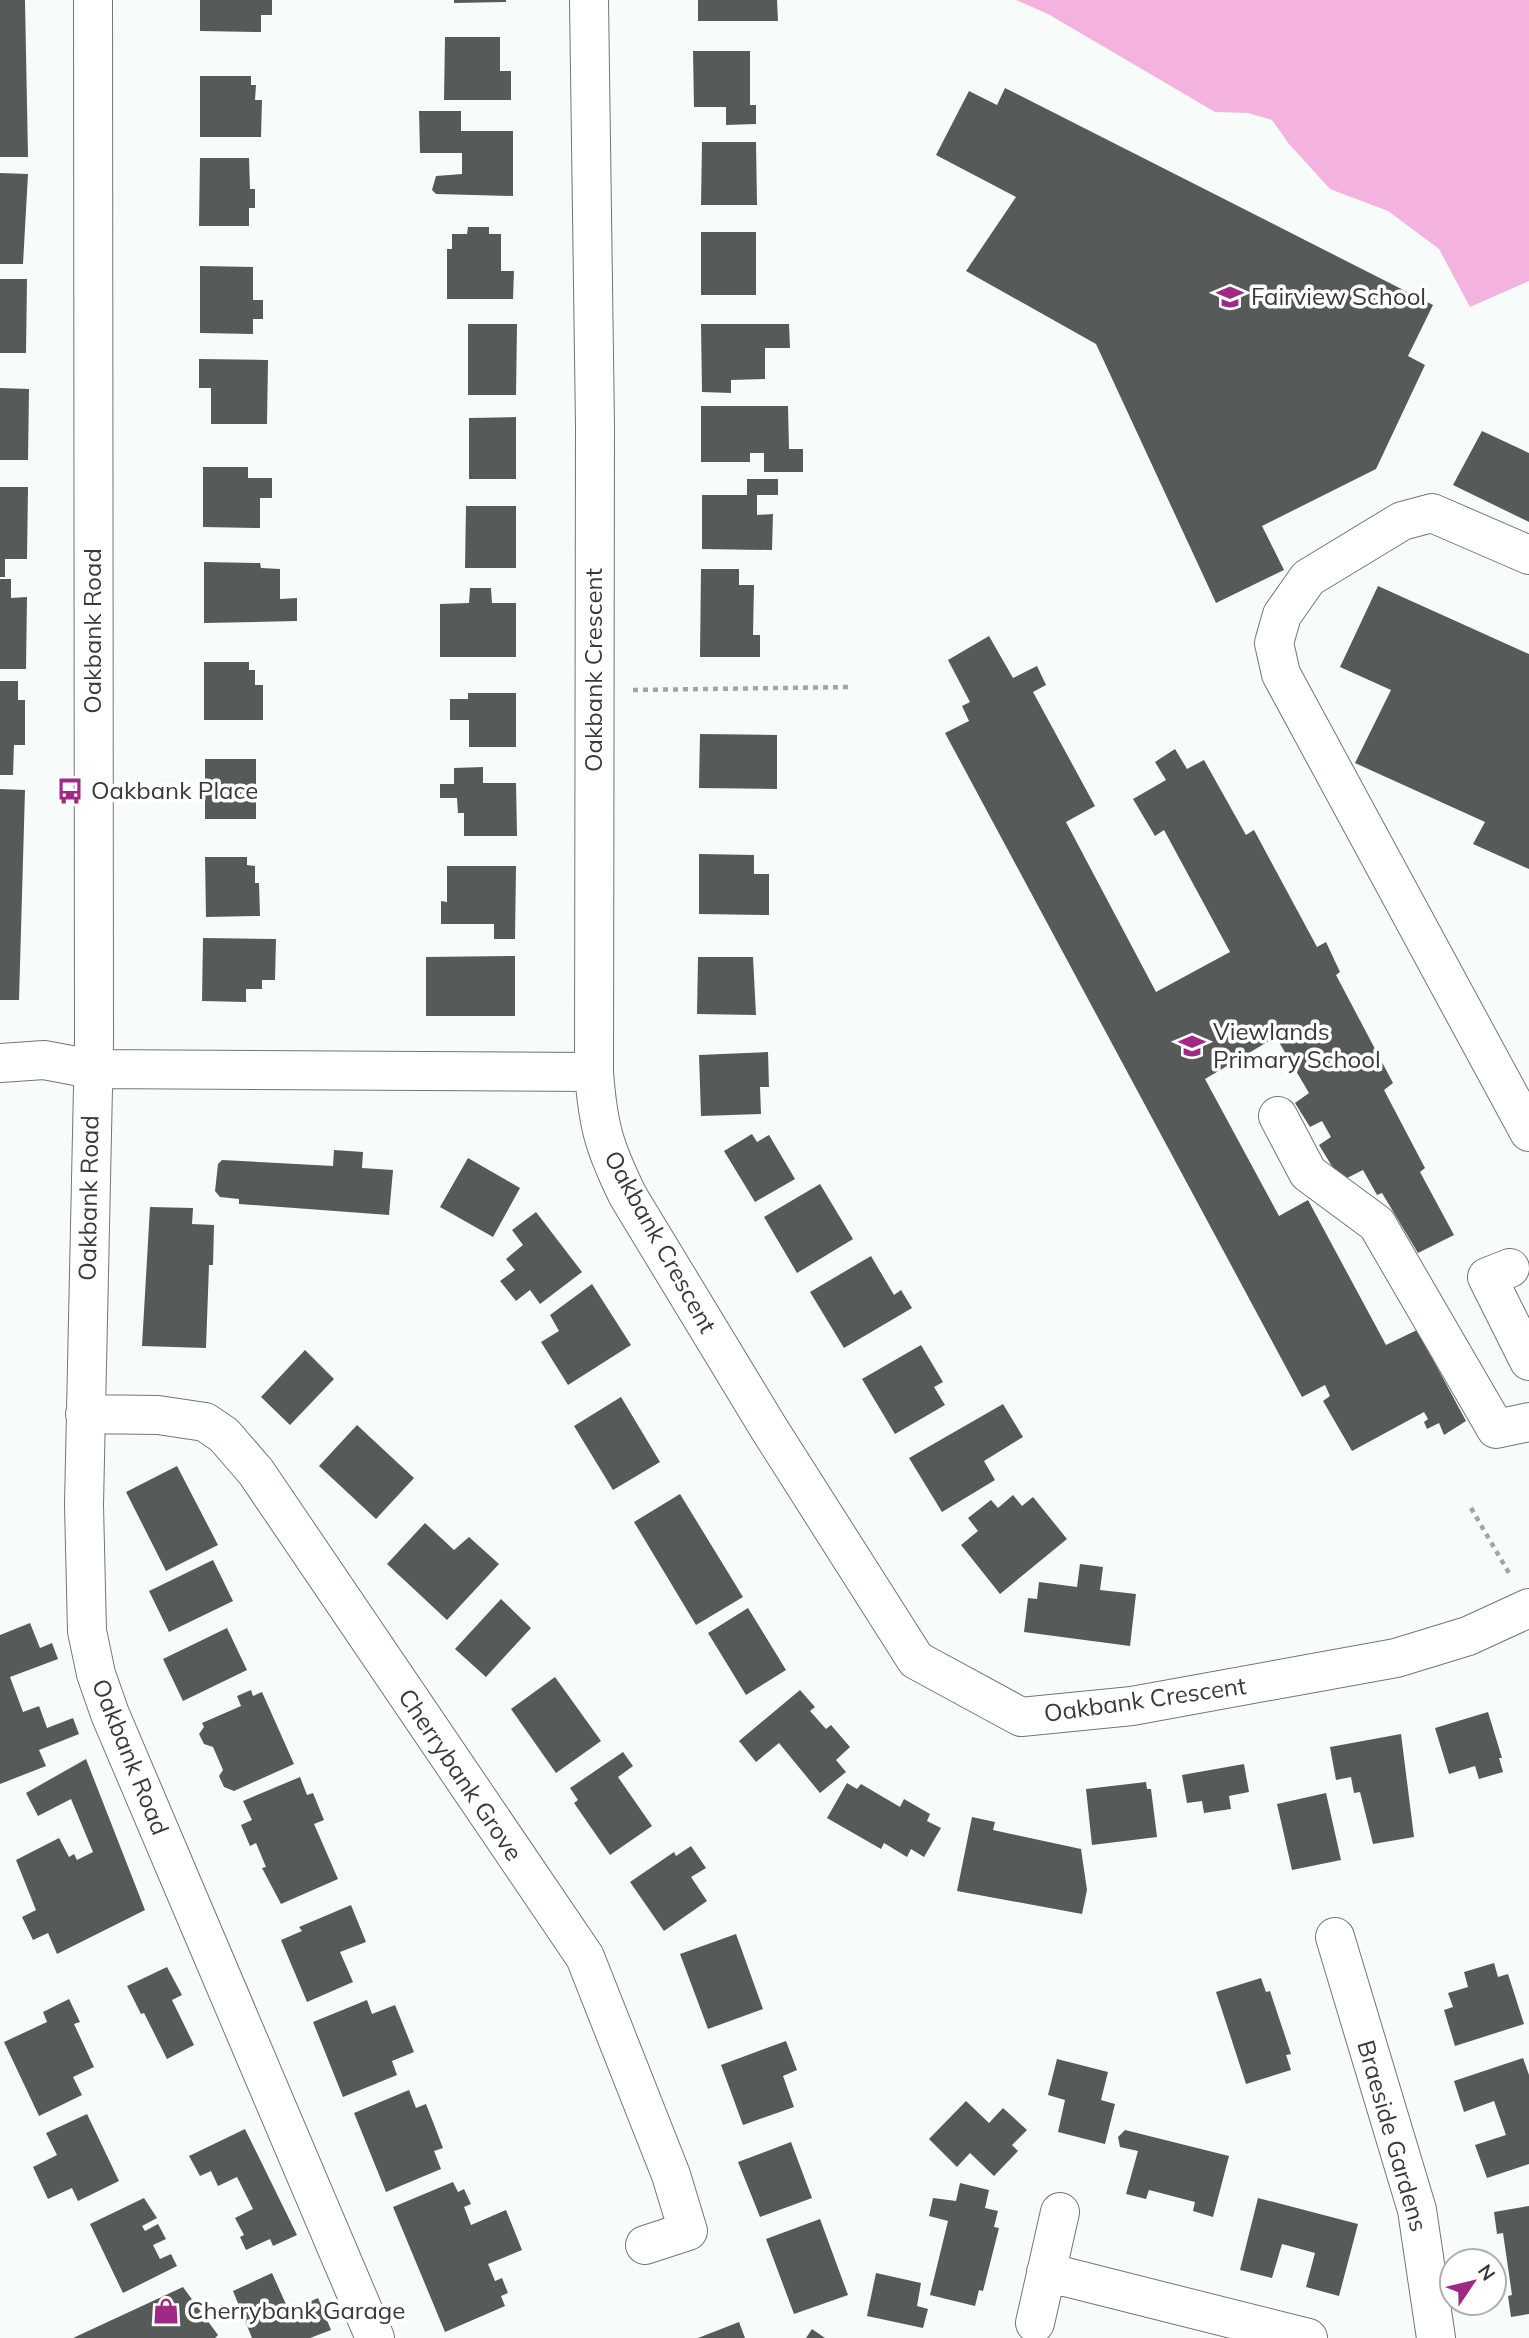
<svg xmlns="http://www.w3.org/2000/svg" width="1529" height="2338" font-family="Mulish,sans-serif">
<style>
.green{fill:#f3b3de}
.building{fill:#565a59}
.lines{fill:none;stroke-linecap:round;stroke-linejoin:round}
.minor-casing{stroke:#727675;stroke-width:40}
.path{stroke:#a1a5a3;stroke-width:4.5;stroke-dasharray:5 5;stroke-linecap:butt}
.minor{stroke:#fff;stroke-width:38}
.labels{text-anchor:middle;stroke-width:7;stroke-linejoin:round;paint-order:stroke}
.poi-label{font-size:24px;fill:#383a39;stroke:#fff;text-anchor:start}
.street-label{font-size:24px;fill:#383a39;stroke:#fff}
</style>
<rect width="100%" height="100%" fill="#f7fcfa"/>
<path class="green" d="M1016 0H1529V281L1470 307 1439 249 1388 211 1330 189 1289 144 1272 120 1248 113 1215 112 1048 14Z"/>
<path class="building" d="M0 0H25L28 157H0Z
M200 0H272V15H261V32L200 31Z
M454 0H506V2L454 3Z
M698 0H777L778 21H698Z
M445 37H500V71H511V100H444Z
M693 51H750V105H756V124L726 125V107H694Z
M200 76H251V85H256L255 100H262L261 137H200Z
M1005 88 1433 305 1408 356 1425 365 1376 469 1262 526 1284 570 1216 603 1096 344 966 271 1016 197 936 155 969 91 997 105Z
M419 111H461V131H513V196L436 194 432 190 436 176 462 174V153H420Z
M702 142H756L757 205H701Z
M200 158H249L250 189H255V208H249V226H199Z
M0 173 28 174 23 264H0Z
M468 227H489V234H501V271H514L513 299H447V249H452V234H467Z
M701 232H756V295H701Z
M200 266 253 267V300H263V319H253V334L200 333Z
M0 279H27L26 353H0Z
M468 324H517L516 395H468Z
M701 324H789L790 348H765V379L731 380V393L702 392Z
M199 359 268 360 267 424H211V388H199Z
M0 388 29 389 28 460H0Z
M701 406H788L789 449H803V472H764V453H750V462H701Z
M516 417V479H469V418Z
M1482 431 1529 453V522L1453 485Z
M203 467H248V478H272V498H260V528L203 527Z
M747 479H778V495H757V515L773 514 772 550 702 549V495H747Z
M0 487H28L27 559H5V577H0Z
M466 506H516V568H465Z
M204 562 260 563 261 568 280 569V599L297 598V621L204 623Z
M701 569H739V585H754L753 635H760V657H700Z
M0 579H11V598L27 597 26 669H0Z
M1378 586 1529 654V869L1473 844 1485 822 1355 763 1391 690 1340 667Z
M470 588H491L492 603H516V657H440V604L469 603Z
M989 636 1013 678 1037 666 1046 685 1033 692 1095 806 1066 822 1156 992 1230 952 1164 830 1155 836 1133 799 1166 780 1155 762 1175 749 1187 769 1204 760 1246 835 1254 830 1317 947 1326 942 1340 972 1336 975 1393 1083 1384 1090 1425 1168 1420 1172 1454 1235 1418 1253 1382 1193 1377 1195 1363 1170 1341 1181 1319 1145 1331 1137 1322 1121 1310 1127 1295 1103 1309 1093 1276 1037 1205 1079 1279 1216 1308 1200 1386 1345 1417 1330 1466 1421 1444 1435 1439 1423 1427 1429 1424 1422 1428 1419 1424 1412 1352 1451 1323 1401 1330 1396 1325 1385 1302 1397 945 733 969 721 962 706 970 702 948 660Z
M204 662H249V670H255V685H263V720H204Z
M0 681H18V700H25V745H14L13 775H0Z
M468 693H516V747H469V720H450V699H468Z
M700 734 777 735V789L699 788Z
M205 759H256V819H205Z
M483 767V783H516L517 836H464V813H458L457 798H440V784H454V768Z
M0 789 25 790 19 1000H0Z
M699 854 754 855V874H769V915L699 914Z
M205 857H247V865L255 866V883H259L260 916 206 917Z
M447 866H516L515 939H494V924H441V901L447 902Z
M203 938 276 939 275 980H262V989H246V1002L202 1001Z
M515 956V1016H426V957Z
M698 957H753L756 1015 697 1014Z
M768 1052 769 1087H760L761 1114 701 1116 699 1055Z
M752 1134 757 1142 769 1135 795 1179 755 1202 724 1151Z
M334 1150 363 1152 362 1168 393 1170 389 1215 239 1204V1199L220 1197 215 1191 218 1164 222 1160 333 1166Z
M468 1158 520 1188 493 1237 440 1207Z
M820 1184 853 1239 797 1273 764 1217Z
M150 1207 193 1208 192 1224 214 1225 213 1265H209L206 1348 142 1346Z
M536 1212 582 1272 540 1304 530 1290 516 1301 500 1281 515 1270 506 1259 523 1245 512 1230Z
M871 1256 894 1295 901 1290 912 1308 844 1348 810 1292Z
M592 1284 631 1345 568 1385 541 1342 559 1331 550 1315Z
M921 1345 943 1382 934 1387 945 1405 895 1434 862 1379Z
M305 1350 334 1379 290 1425 261 1397Z
M621 1397 660 1462 613 1490 574 1426Z
M1003 1404 1023 1437 984 1461 995 1480 942 1512 909 1458Z
M357 1425 414 1478 376 1519 319 1466Z
M177 1466 218 1545 166 1571 126 1492Z
M680 1494 743 1597 696 1625 634 1522Z
M1013 1495 1022 1506 1033 1497 1067 1539 1000 1594 961 1545 978 1531 968 1518 991 1500 998 1508Z
M425 1523 454 1550 469 1537 499 1564 447 1620 387 1564Z
M213 1560 233 1601 169 1632 149 1591Z
M1080 1564 1103 1567 1100 1590 1136 1594 1130 1646 1024 1632 1028 1598 1037 1599 1039 1582 1077 1587Z
M501 1599 531 1628 486 1677 455 1649Z
M748 1608 786 1670 746 1695 708 1633Z
M30 1623 40 1648 52 1643 58 1659 10 1677 23 1712 39 1706 47 1728 73 1718 79 1734 39 1750 46 1766 0 1784V1635Z
M227 1628 247 1670 183 1701 163 1659Z
M555 1677 601 1741 556 1773 511 1709Z
M251 1690 253 1696 262 1692 294 1764 234 1791 224 1787 219 1776 223 1770 213 1747 204 1744 199 1734 204 1727 202 1723 241 1706 237 1696Z
M800 1690 815 1707 810 1711 826 1729 831 1725 850 1747 836 1760 846 1772 820 1793 779 1743 756 1762 739 1741Z
M1488 1712 1502 1758H1499L1503 1772 1479 1779 1475 1766 1449 1774 1435 1728Z
M1401 1734 1414 1837 1373 1844 1360 1792 1354 1793 1351 1777 1336 1780 1330 1747Z
M623 1752 633 1766 618 1777 652 1826 610 1855 574 1803 578 1800 570 1788Z
M86 1759 145 1910 57 1954 48 1933 33 1940 22 1917 36 1910 16 1860 59 1838 69 1857 74 1854 77 1860 93 1852 71 1799 38 1816 26 1793Z
M1244 1764 1249 1792 1229 1796 1231 1809 1204 1813 1202 1801 1187 1803 1182 1775Z
M300 1777 307 1795 313 1793 324 1820 314 1824 338 1879 281 1904 262 1868 266 1867 256 1843 250 1846 241 1825 252 1820 243 1801Z
M1146 1782 1147 1789H1151L1157 1837 1092 1845 1086 1789Z
M847 1783 857 1789 861 1784 900 1807 904 1799 930 1814 927 1821 941 1828 924 1857 911 1849 907 1857 884 1843 881 1849 827 1818Z
M1326 1793 1341 1860 1292 1870 1277 1804Z
M972 1817 995 1822 993 1830 1081 1849 1087 1890 1082 1914 957 1891Z
M691 1846 706 1868 691 1877 707 1901 664 1931 630 1882 674 1852 676 1856Z
M351 1905 366 1942 340 1952 353 1982 307 2002 281 1940 302 1931 299 1927Z
M736 1934 763 2009 708 2029 680 1954Z
M1494 1963 1498 1977 1508 1974 1524 2024 1455 2046 1444 2010 1453 2007 1448 1993 1468 1987 1464 1972Z
M167 1967 182 1995 172 2000 194 2045 167 2059 144 2013 141 2014 127 1986Z
M1261 1978 1266 1992 1270 1991 1291 2054 1286 2055 1291 2070 1246 2084 1216 1992Z
M69 1999 80 2022 74 2024 94 2067 73 2077 82 2095 39 2116 4 2042 47 2022 43 2012Z
M367 2000 372 2014 395 2005 414 2052 392 2061 397 2075 343 2097 313 2022Z
M786 2041 797 2070 783 2076 794 2107 743 2125 721 2065Z
M1523 2058 1529 2075V2164L1487 2178 1475 2145 1506 2135 1494 2101 1464 2112 1454 2081Z
M1057 2059 1108 2072 1101 2100 1115 2104 1105 2144 1058 2132 1065 2100 1048 2095Z
M409 2090 416 2108 426 2104 433 2122 443 2148 434 2151 441 2169 386 2192 354 2113Z
M966 2101 989 2123 1003 2108 1027 2130 1012 2145 1018 2151 994 2176 970 2153 957 2167 929 2139Z
M87 2114 119 2181 78 2201 72 2188 48 2199 33 2167 57 2155 46 2133Z
M245 2129 297 2235 273 2246 270 2239 246 2250 240 2237 244 2235 235 2218 253 2209 237 2177 218 2186 211 2171 200 2176 189 2156Z
M1125 2130 1229 2156 1213 2217 1193 2211 1195 2202 1149 2190 1146 2199 1126 2194 1138 2151 1120 2147 1118 2137Z
M791 2142 812 2198 760 2217 738 2162Z
M453 2182 458 2192 464 2189 471 2204 464 2207 471 2225 506 2210 522 2250 488 2264 495 2281 502 2278 508 2293 501 2296 505 2306 445 2332 393 2207Z
M960 2183 989 2190 985 2208 998 2211 994 2227 999 2228 983 2291 979 2290 975 2306 930 2295 948 2221 929 2216 933 2198 956 2201Z
M144 2198 157 2218 142 2226 145 2231 158 2224 166 2239 153 2245 160 2259 171 2254 177 2266 123 2293 90 2224Z
M1258 2198 1358 2224 1339 2296 1306 2287 1315 2253 1297 2248 1282 2244 1272 2278 1240 2270Z
M1529 2206V2314L1511 2317 1508 2296 1512 2295 1503 2233 1497 2234 1494 2212Z
M820 2219 848 2295 794 2314 766 2239Z
M272 2273 289 2311 318 2298 331 2330 310 2338H252L233 2291Z
M876 2273 921 2283 917 2306 928 2309 923 2328 867 2316Z
M183 2287 218 2335 215 2338H73Z
M739 2322 745 2338H698Z
M812 2329 825 2338H806Z"/>
<g class="lines">
<g class="minor-casing">
<path id="minor" d="M93 0 94 1041 84 1505 87 1631 96 1674 110 1714 375 2338
M589 0 595 426 594 1072C598 1126 604 1147 628 1196L768 1427 916 1660 1021 1717 1132 1706 1396 1658 1468 1636 1529 1608
M1529 555 1432 513 1402 521 1308 578 1282 615 1274 643 1281 674 1529 1132
M0 1063 44 1060 92 1069 594 1072
M1278 1116 1308 1173 1377 1224 1496 1429 1529 1422
M1510 1268 1487 1277 1529 1361
M85 1414 158 1415 205 1422 224 1435 256 1472 585 1957 671 2175 688 2231 645 2245
M1335 1937 1417 2210 1436 2338
M1046 2272 1308 2338
M1035 2323 1060 2212"/>
</g>
<path class="path" d="M633 690 852 687
M1471 1508 1509 1573"/>
<use href="#minor" class="minor"/>
</g>
<defs>
<g id="school-bare" transform="scale(2.1)"><path d="M0-5L7-2L0 1L-7-2ZM-4 1L0 2.5L4 1V4Q0 6-4 4Z" fill="#9f2a83" stroke="#fff" stroke-width="2.5" paint-order="stroke"/></g>
<g id="bus-bare" transform="scale(2.1)"><path d="M-5-6H5V4H4V6H2V4H-2V6H-4V4H-5ZM-3.5-4V0h7V-4ZM-3.5 1.2v1.5H-2V1.2ZM2 1.2v1.5H3.5V1.2Z" fill="#9f2a83" stroke="#fff" stroke-width="2.5" paint-order="stroke"/></g>
<g id="shop-bare" transform="scale(2.1)"><path d="M-5-2.5h2.3a2.7 3.5 0 0 1 5.4 0H5L5.5 6h-11ZM-1.5-2.5h3a1.5 2.3 0 0 0-3 0Z" fill="#9f2a83" stroke="#fff" stroke-width="2.5" paint-order="stroke"/></g>
</defs>
<g fill-rule="evenodd">
<use href="#school-bare" x="1230" y="297"/>
<use href="#bus-bare" x="70" y="791"/>
<use href="#school-bare" x="1192" y="1046"/>
<use href="#shop-bare" x="166" y="2311"/>
</g>
<g class="labels">
<g class="poi-label">
<text x="1251" y="305">Fairview School</text>
<text x="91" y="799">Oakbank Place</text>
<text x="1213" y="1040">Viewlands<tspan x="1213" dy="28">Primary School</tspan></text>
<text x="187" y="2319">Cherrybank Garage</text>
</g>
<g class="street-label">
<text transform="translate(93 631) rotate(-90)" y="8">Oakbank Road</text>
<text transform="translate(594 670) rotate(-90)" y="8">Oakbank Crescent</text>
<text transform="translate(89 1198) rotate(-89)" y="8">Oakbank Road</text>
<text transform="translate(660 1242) rotate(61)" y="8">Oakbank Crescent</text>
<text transform="translate(1145 1700) rotate(-8)" y="8">Oakbank Crescent</text>
<text transform="translate(130 1757) rotate(68)" y="8">Oakbank Road</text>
<text transform="translate(460 1775) rotate(56)" y="8">Cherrybank Grove</text>
<text transform="translate(1392 2136) rotate(74)" y="8">Braeside Gardens</text>
</g>
</g>
<g transform="translate(1473 2282) rotate(55)"><circle r="33" fill="#ffffff" stroke="#afb0b0" stroke-width="2"/>
<path d="M0-5L12 26L0 18L-12 26Z" fill="#9f2a83"/>
<text y="-10" font-size="19" font-weight="bold" text-anchor="middle" fill="#383a39">N</text>
</g>
</svg>
